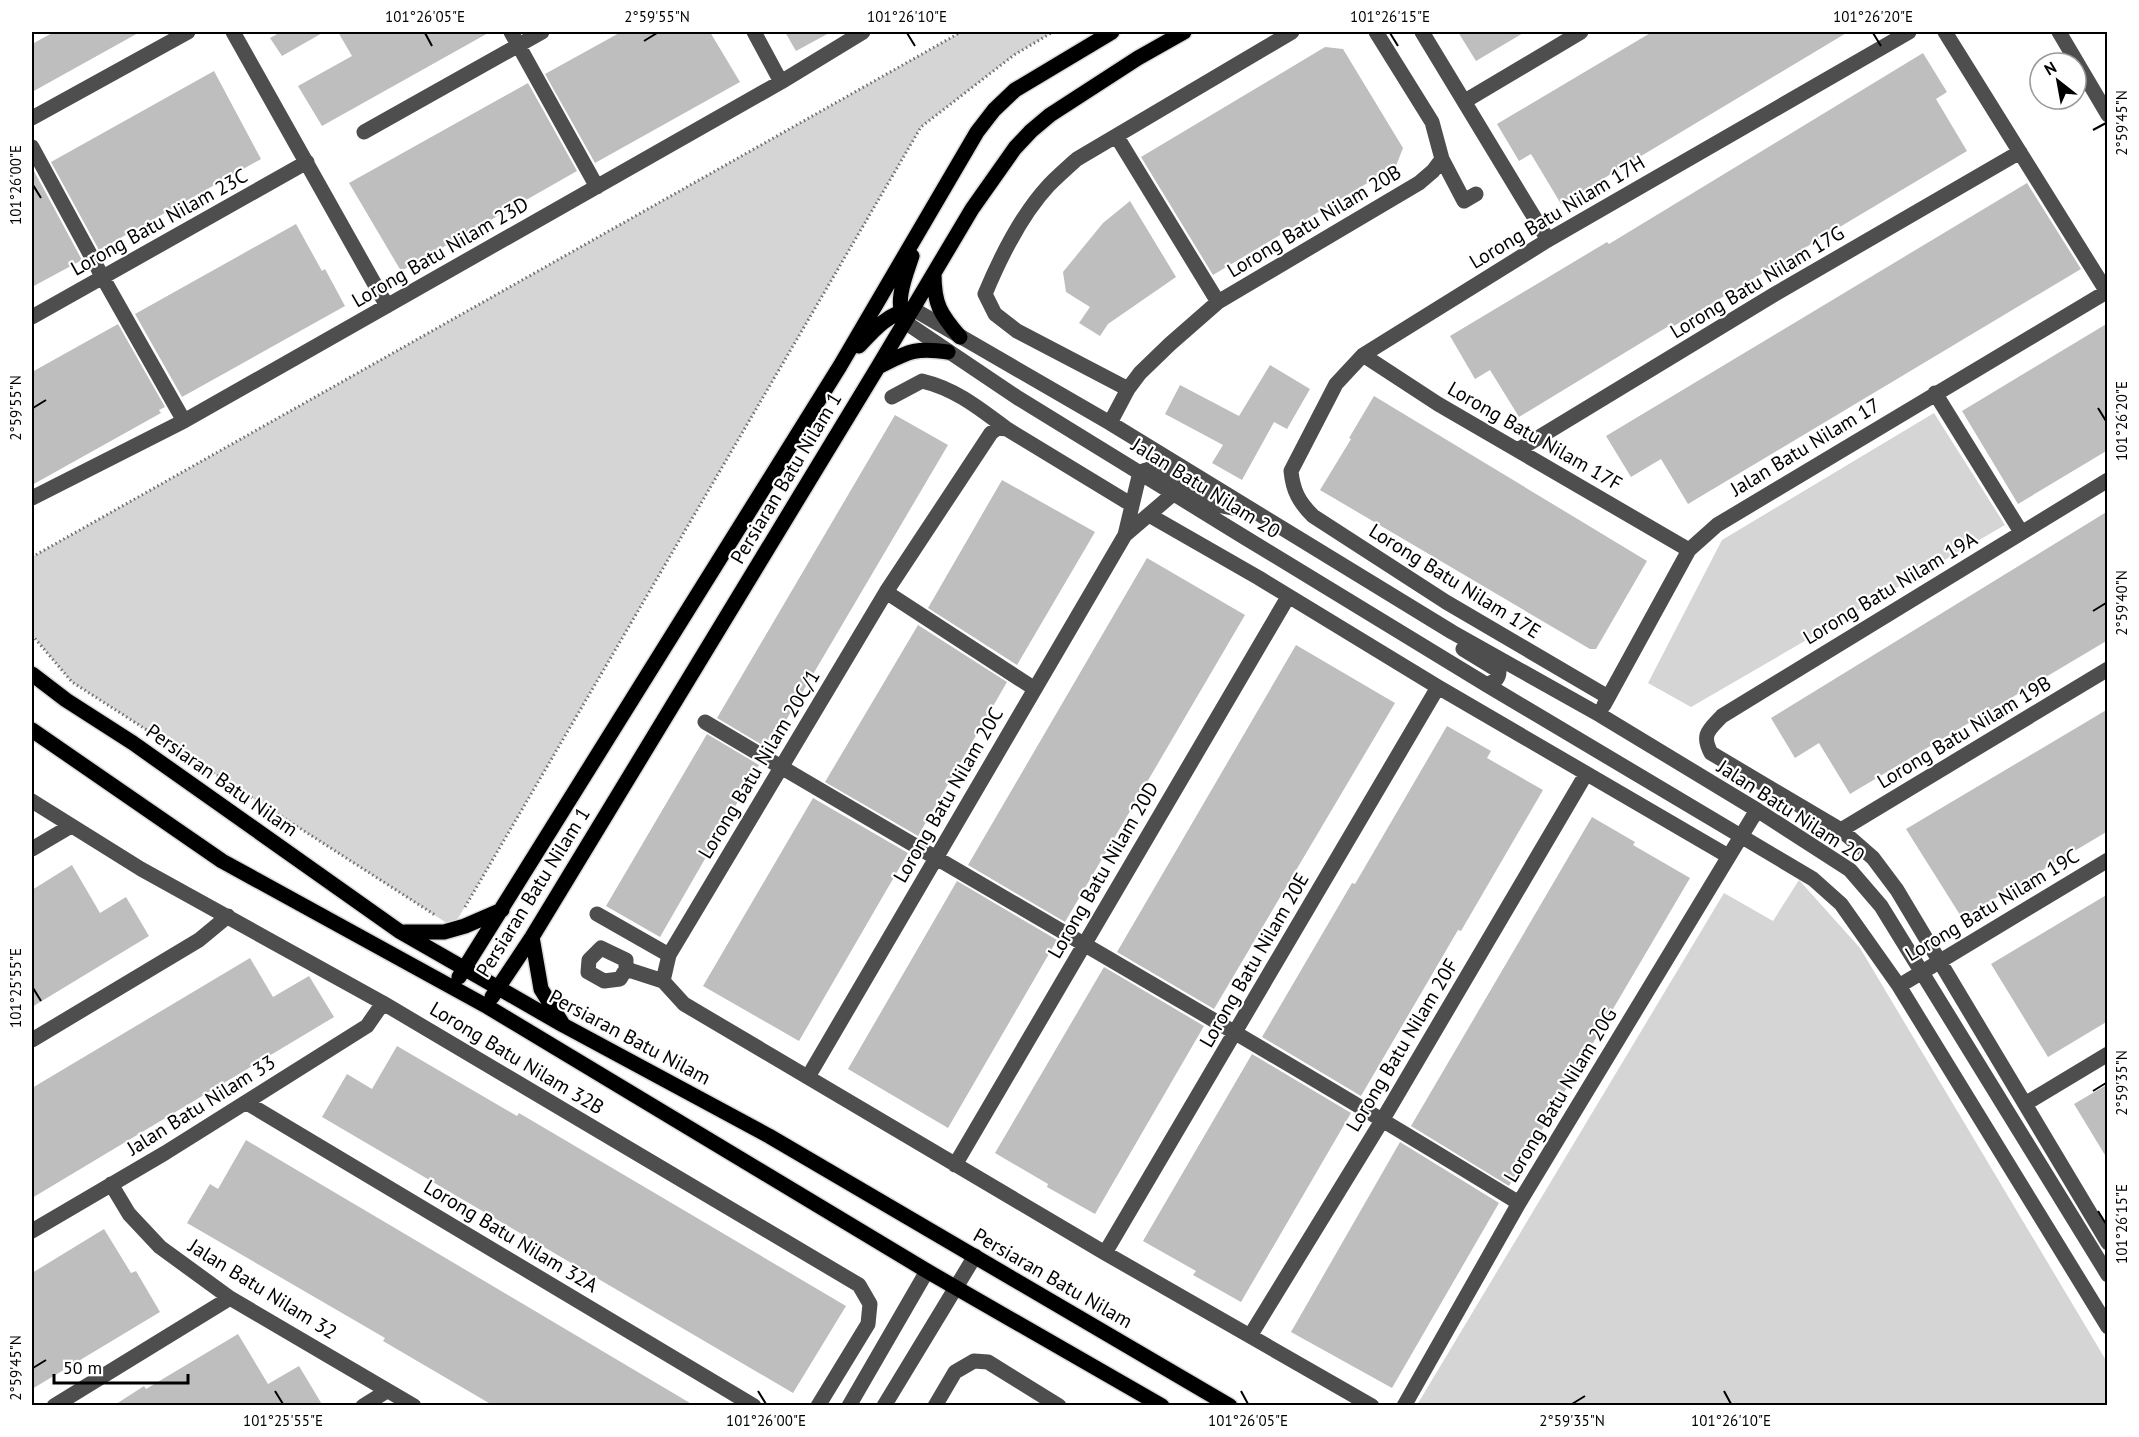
<svg xmlns="http://www.w3.org/2000/svg" width="2139" height="1437" font-family="'PT Sans',sans-serif">
<style>
.green{fill:#d5d5d5}
.building{fill:#bebebe}
.lines{fill:none;stroke-linecap:round;stroke-linejoin:round}
.major-casing{stroke:#dbdbdb;stroke-width:18}
.path{stroke:#707070;stroke-width:3;stroke-dasharray:1.5 3;stroke-linecap:butt}
.minor{stroke:#4e4e4e;stroke-width:15}
.major{stroke:#000;stroke-width:15}
.ticks{fill:none;stroke:#000;stroke-width:2}
.labels{text-anchor:middle;stroke-width:4.5;stroke-linejoin:round;paint-order:stroke}
.street-label{font-size:20px;fill:#000;stroke:#fff}
.neatline{fill:none;stroke:#000;stroke-width:2}
.ticks-label{font-size:15px;text-anchor:middle;fill:#000}
</style>
<rect width="100%" height="100%" fill="#fff"/>
<path class="green" d="M961 32H1053L1014 55 921 127 453 927 72 682 32 635V557Z
M1934 413 2005 525 1691 707 1648 683 1722 540Z
M1799 880 1860 948 2107 1362V1405H1417L1724 893 1773 921Z"/>
<path class="building" d="M54 32H140L32 92V44Z
M281 32H324L282 56 270 38Z
M338 32H490L322 126 298 86 352 56Z
M621 32H710L740 82 595 163 545 74Z
M785 32H831L796 51Z
M1458 32H1525L1476 61Z
M1652 32H1848L1561 204 1531 154 1519 161 1497 124Z
M1325 47 1343 49 1403 148 1396 166 1213 275 1141 157Z
M1923 53 1947 92 1936 99 1967 151 1674 326 1672 324 1519 417 1490 370 1475 379 1450 336 1607 242 1609 244Z
M214 71 261 159 99 250 51 162Z
M528 83 577 171 401 271 349 183Z
M34 171 82 260 32 287V173Z
M2027 183 2081 269 1688 504 1661 459 1631 477 1606 436Z
M1130 201 1176 277 1108 324 1100 336 1079 323 1090 307 1066 292 1063 272 1103 223Z
M296 224 322 271 325 269 345 306 182 397 135 314Z
M2108 323V450L2018 504 1962 411Z
M118 324 165 407 159 410 161 413 32 485V372Z
M1270 365 1310 389 1287 429 1274 422 1242 480 1212 463 1223 445 1165 414 1180 385 1239 416Z
M1374 396 1647 561 1596 649H1590L1320 490 1351 439 1349 438Z
M895 415 948 445 769 749 717 718Z
M1002 480 1095 532 1017 665 928 608Z
M2108 511V640L1850 794 1819 743 1795 758 1771 718Z
M1147 558 1245 615 1065 922 968 865Z
M918 625 1007 682 918 836 825 782Z
M1296 645 1395 703 1214 1009 1117 952Z
M2108 709V831L1962 918 1906 829Z
M1447 726 1491 751 1487 758 1543 790 1461 931 1458 930 1361 1096 1262 1037 1352 883 1355 884Z
M707 734 759 765 660 937 606 906Z
M813 798 908 853 799 1041 703 986Z
M1592 817 1635 842 1633 845 1690 878 1509 1186 1411 1126Z
M72 865 100 913 126 897 149 936 32 1007V890Z
M957 881 1057 940 948 1128 848 1069Z
M2108 894V1021L2048 1057 1991 964Z
M250 958 273 997 309 976 334 1017 32 1198V1088Z
M1104 967 1204 1026 1095 1214 1047 1187 1048 1184 995 1153Z
M397 1046 517 1116 519 1113 846 1306 793 1393 322 1117 347 1074 372 1089Z
M1252 1054 1351 1113 1241 1302 1193 1275 1196 1271 1143 1241Z
M2108 1084V1160L2074 1104Z
M246 1140 427 1247 695 1406H494L383 1341 385 1338 187 1223 210 1184 218 1189Z
M1400 1142 1499 1203 1392 1388 1291 1332Z
M104 1229 131 1273 136 1271 160 1312 32 1389V1273Z
M238 1334 268 1384 299 1366 323 1406H113L144 1386 146 1389Z"/>
<g class="lines">
<g class="major-casing">
<path id="major" d="M934 274C934 304 940 314 960 337
M905 322C894 302 905 277 912 256
M859 346C873 331 887 314 909 310
M878 367C908 352 914 347 948 352
M32 674 66 700 133 743 399 931 563 1025 769 1136 1230 1406
M32 730 222 861 488 1007 927 1271 1162 1406
M405 932H444L465 926 502 910
M532 937 541 989 562 1023
M459 977 840 366 977 132 994 110 1015 90 1112 32
M492 997 532 937 878 367 972 209 1015 148 1031 131 1050 115 1138 58 1184 32"/>
</g>
<path class="path" d="M32 557 961 32
M32 635 72 682 435 915
M465 907 921 127 1014 55 1053 32"/>
<path class="minor" d="M233 32 387 306
M511 32 597 187
M754 32 781 82
M1422 32 1548 240
M1945 32 2107 292
M2059 32 2108 115
M1465 101 1581 32
M32 118 188 32
M364 132 542 32
M1117 137 1218 302
M32 147 103 278 184 421
M1442 159 1464 201 1476 194
M913 309 1110 423 1452 632 1600 715 1757 810 1850 870 1881 906 2108 1275
M32 317 307 162
M905 322 1018 398 1244 537 1487 685 1813 879 1841 904 1899 986 2108 1327
M1363 355 1438 404 1689 550
M1128 389 1017 331 995 314 985 294C1000 258 1022 214 1049 185 1058 176 1067 168 1077 159L1292 32
M1935 393 2021 532
M892 397 922 381C956 389 980 409 1007 429
M1110 423 1128 389 1140 373 1170 344 1218 302 1419 183 1433 171 1442 159 1432 122 1376 32
M1518 450 1775 294 2020 152
M2108 480 1722 716C1709 730 1701 734 1711 753L1841 830 1873 858 1897 890 2108 1243
M32 498 184 421 781 82 863 32
M1132 505 1007 429 998 428 991 433 886 592 669 955 663 981 684 1004 1105 1253 1372 1406
M1149 515 1259 578 1438 687 1728 856
M1125 535 1173 494
M886 592 1035 689
M1463 649 1499 671C1499 680 1494 681 1487 685
M1608 697 1446 602 1313 516C1299 502 1293 491 1291 471L1336 384 1363 355 1548 240 1909 32
M1604 705 1689 550 1717 525 2108 291
M705 722C976 883 1250 1038 1519 1203
M32 801 141 869 383 1003 859 1285 870 1304 868 1324 818 1406
M1841 830 2108 669
M32 849 71 826
M597 914 669 955
M626 969V960L601 948 589 960 588 972 604 981 620 979 626 969 663 981
M1899 986 2108 860
M32 1040 199 940 228 916
M808 1077 1125 535 1140 472 1153 468 1159 470 1217 505 1247 511
M247 1103 754 1406
M2025 1104 2108 1054
M955 1165 1288 597
M111 1184 129 1214 160 1247 230 1298 414 1406
M32 1231 165 1153 367 1026 383 1003
M1105 1253 1438 687
M1250 1336 1383 1119 1586 774
M54 1406 230 1298
M363 1406 387 1391
M849 1406 927 1271
M884 1406 975 1256
M935 1406 955 1372 974 1361 988 1362 1059 1406
M1404 1406 1519 1203 1757 810"/>
<use href="#major" class="major"/>
</g>
<path class="ticks" d="M425 33 432 46M907 33 915 46M1390 33 1398 46M1873 33 1881 46M644 41 657 33M2093 130 2106 123M33 185 41 198M33 408 46 400M2098 408 2106 421M2093 611 2106 603M33 988 41 1001M2093 1091 2106 1083M2098 1211 2106 1224M33 1368 46 1360M275 1391 283 1404M758 1391 766 1404M1241 1391 1248 1404M1724 1391 1731 1404M1572 1404 1585 1396"/>
<g class="labels">
<g class="street-label">
<text transform="translate(1557 212) rotate(-31)" y="7">Lorong Batu Nilam 17H</text>
<text transform="translate(1314 221) rotate(-31)" y="7">Lorong Batu Nilam 20B</text>
<text transform="translate(159 222) rotate(-29)" y="7">Lorong Batu Nilam 23C</text>
<text transform="translate(440 252) rotate(-30)" y="7">Lorong Batu Nilam 23D</text>
<text transform="translate(1757 282) rotate(-31)" y="7">Lorong Batu Nilam 17G</text>
<text transform="translate(1535 436) rotate(30)" y="7">Lorong Batu Nilam 17F</text>
<text transform="translate(1805 447) rotate(-31)" y="7">Jalan Batu Nilam 17</text>
<text transform="translate(786 478) rotate(-59)" y="7">Persiaran Batu Nilam 1</text>
<text transform="translate(1206 488) rotate(32)" y="7">Jalan Batu Nilam 20</text>
<text transform="translate(1455 581) rotate(32)" y="7">Lorong Batu Nilam 17E</text>
<text transform="translate(1890 588) rotate(-31)" y="7">Lorong Batu Nilam 19A</text>
<text transform="translate(1964 732) rotate(-31)" y="7">Lorong Batu Nilam 19B</text>
<text transform="translate(759 764) rotate(-59)" y="7">Lorong Batu Nilam 20C/1</text>
<text transform="translate(222 780) rotate(35)" y="7">Persiaran Batu Nilam</text>
<text transform="translate(948 795) rotate(-60)" y="7">Lorong Batu Nilam 20C</text>
<text transform="translate(1791 811) rotate(33)" y="7">Jalan Batu Nilam 20</text>
<text transform="translate(1103 870) rotate(-60)" y="7">Lorong Batu Nilam 20D</text>
<text transform="translate(533 892) rotate(-58)" y="7">Persiaran Batu Nilam 1</text>
<text transform="translate(1992 905) rotate(-31)" y="7">Lorong Batu Nilam 19C</text>
<text transform="translate(1254 960) rotate(-60)" y="7">Lorong Batu Nilam 20E</text>
<text transform="translate(630 1037) rotate(28)" y="7">Persiaran Batu Nilam</text>
<text transform="translate(1402 1045) rotate(-59)" y="7">Lorong Batu Nilam 20F</text>
<text transform="translate(517 1058) rotate(31)" y="7">Lorong Batu Nilam 32B</text>
<text transform="translate(1560 1095) rotate(-59)" y="7">Lorong Batu Nilam 20G</text>
<text transform="translate(201 1105) rotate(-32)" y="7">Jalan Batu Nilam 33</text>
<text transform="translate(511 1236) rotate(31)" y="7">Lorong Batu Nilam 32A</text>
<text transform="translate(1053 1278) rotate(30)" y="7">Persiaran Batu Nilam</text>
<text transform="translate(263 1289) rotate(32)" y="7">Jalan Batu Nilam 32</text>
</g>
</g>
<rect width="2139" height="1437" fill="none" stroke="#ffffff" stroke-width="66"/>
<g transform="translate(2058 81) rotate(329)"><circle r="28" fill="#ffffff" stroke="#999999" stroke-width="1.5"/>
<path d="M0-4.5L10 22L0 15L-10 22Z" fill="#000000"/>
<text y="-9" font-size="16" font-weight="bold" text-anchor="middle" fill="#000000">N</text>
</g>
<path d="M54 1374v9h134v-9" fill="none" stroke="#000000" stroke-width="3"/>
<text x="63" y="1374" font-size="18" fill="#000000" stroke="#ffffff" stroke-width="4.5" paint-order="stroke">50 m</text>
<rect x="33" y="33" width="2073" height="1371" class="neatline"/>
<g class="ticks-label">
<text x="425" y="22">101°26'05"E</text>
<text x="657" y="22">2°59'55"N</text>
<text x="907" y="22">101°26'10"E</text>
<text x="1390" y="22">101°26'15"E</text>
<text x="1873" y="22">101°26'20"E</text>
<text transform="translate(2122 123) rotate(-90)" y="5">2°59'45"N</text>
<text transform="translate(16 185) rotate(-90)" y="5">101°26'00"E</text>
<text transform="translate(16 408) rotate(-90)" y="5">2°59'55"N</text>
<text transform="translate(2122 421) rotate(-90)" y="5">101°26'20"E</text>
<text transform="translate(2122 603) rotate(-90)" y="5">2°59'40"N</text>
<text transform="translate(16 988) rotate(-90)" y="5">101°25'55"E</text>
<text transform="translate(2122 1083) rotate(-90)" y="5">2°59'35"N</text>
<text transform="translate(2122 1224) rotate(-90)" y="5">101°26'15"E</text>
<text transform="translate(16 1368) rotate(-90)" y="5">2°59'45"N</text>
<text x="283" y="1426">101°25'55"E</text>
<text x="766" y="1426">101°26'00"E</text>
<text x="1248" y="1426">101°26'05"E</text>
<text x="1572" y="1426">2°59'35"N</text>
<text x="1731" y="1426">101°26'10"E</text>
</g>
</svg>
